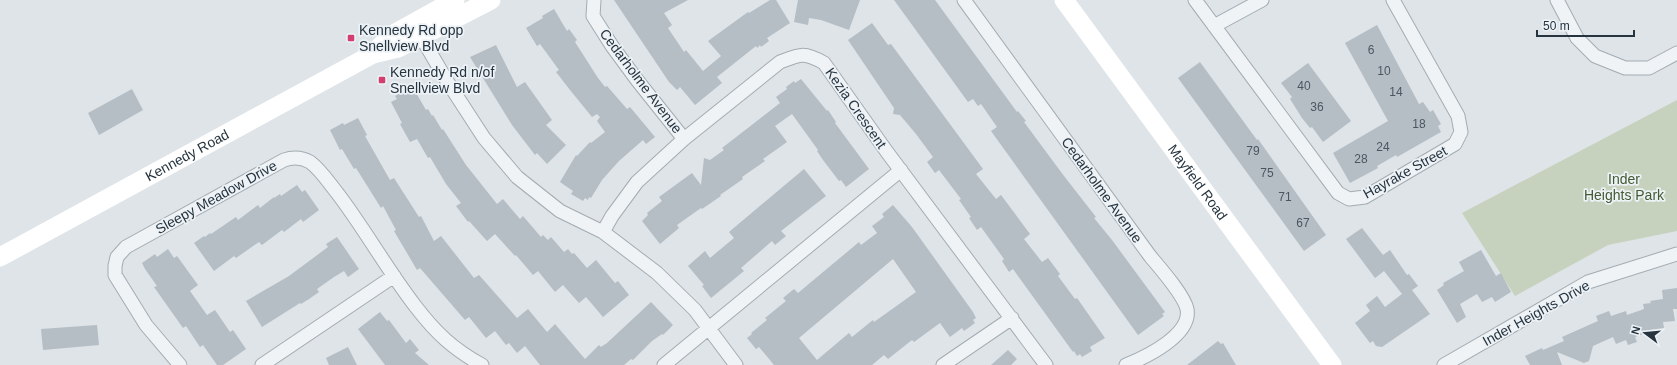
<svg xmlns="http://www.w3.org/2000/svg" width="1677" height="365" font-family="Arial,sans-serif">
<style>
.green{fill:#c7d2be}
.building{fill:#b5bec5;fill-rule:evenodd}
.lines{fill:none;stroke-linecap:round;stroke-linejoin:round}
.minor-casing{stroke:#a3acb2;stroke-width:15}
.minor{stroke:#f0f3f6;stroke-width:13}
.secondary{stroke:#fff;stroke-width:19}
.poi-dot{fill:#d33d6f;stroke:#edf2f6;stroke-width:1.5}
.labels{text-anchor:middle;stroke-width:3.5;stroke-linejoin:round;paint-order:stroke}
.number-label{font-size:12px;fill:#4a5660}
.poi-label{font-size:14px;fill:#26343f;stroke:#edf2f6;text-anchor:start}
.street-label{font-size:14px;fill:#26343f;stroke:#edf2f6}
.park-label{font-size:14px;fill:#425b33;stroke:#edf2f6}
</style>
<rect width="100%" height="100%" fill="#dee4e8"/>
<path class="green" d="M1677 100V231L1608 245 1515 296 1462 213Z"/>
<path class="building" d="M614 0H688L664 13 672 25 668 28 684 52 686 50 703 71 721 56 708 41 748 12 749 13 770 0H776L790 23 767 38 769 41 761 47 760 45 757 48 756 46 717 77 722 83 695 105 680 87 677 90 669 82Z
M798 0H860L849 30 821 20 809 18 808 25 794 22Z
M894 0H935L1017 112 1018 111 1026 121 1024 122 1064 176 1096 217 1094 218 1112 240 1165 312 1162 314 1164 316 1138 335 991 131 997 127 981 104 978 106 973 99 968 102Z
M554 9 567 31 569 29 577 40 575 42 598 78 605 87 607 86 627 109 630 107 655 137 646 144 643 140 619 161 602 180 591 198 589 197 588 200 585 198 583 201 571 194 573 191 560 182 576 155 577 156 590 142 591 143 605 132 597 121 600 117 597 114 592 117 570 90 556 72 559 70 540 44 537 46 526 28 543 18 542 16Z
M872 23 888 45 891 44 983 169 976 174 996 199 1001 195 1030 234 1024 239 1042 262 1048 258 1060 274 1058 276 1075 299 1077 298 1105 338 1090 347 1092 351 1082 357 1080 354 1077 356 1074 351 1073 352 1013 269 1009 272 1002 261 1004 259 981 227 977 230 969 218 971 217 959 200 961 199 939 170 935 173 927 162 933 157 916 134 900 115 893 114 894 108 848 40Z
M1377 25 1419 104 1423 102 1430 112 1433 110 1441 124 1438 126 1441 132 1397 157 1396 155 1377 166 1378 168 1350 183 1333 153 1388 121 1345 43Z
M496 45 517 87 525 82 552 120 546 125 566 145 547 164 537 153 535 155 512 125 470 57Z
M1200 62 1257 140 1258 139 1326 235 1304 251 1178 78Z
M1308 63 1351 121 1323 142 1312 127 1310 128 1302 118 1290 99 1292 97 1281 83Z
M801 79 827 111 828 110 836 122 835 123 869 169 846 187 841 180 839 181 823 160 817 151 818 150 792 114 775 126 787 142 763 159 765 161 742 177 743 179 720 195 721 196 702 209 701 208 677 225 679 228 660 244 642 221 648 215 647 213 662 201 659 197 692 173 701 185 704 158 710 160 724 150 722 148 780 103 776 97 787 89 786 87 794 81 795 83Z
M412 86 426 110 428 109 432 116 433 115 442 130 443 129 466 165 497 204 503 199 520 219 523 216 541 237 543 235 548 240 551 237 564 252 568 249 572 254 574 253 587 268 596 260 615 283 618 281 629 295 603 317 586 297 579 303 563 285 555 292 538 271 533 275 516 255 515 256 495 234 487 241 469 221 468 222 456 206 461 203 446 184 430 157 428 158 417 139 410 142 400 124 402 123 391 102 397 99 395 96Z
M132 89 143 110 99 135 88 113Z
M358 118 367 135 365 136 390 180 394 178 419 217 421 216 434 241 441 236 474 278 479 275 517 318 528 309 547 332 555 324 585 359 599 345 601 347 607 343 651 302 673 325 663 335 662 334 652 341 633 360 631 359 624 365H540L525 346 517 353 509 343 506 345 495 331 486 338 469 317 465 320 420 268 417 270 394 231 396 230 383 206 381 208 356 168 354 169 342 149 340 150 330 130 343 123 344 125Z
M804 169 826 196 781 231 786 236 775 245 772 241 741 268 744 271 711 298 702 286 704 285 688 266 705 251 710 258 734 238 729 232Z
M297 185 302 192 305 190 319 210 303 222 301 219 284 232 282 230 262 245 259 242 236 258 234 256 214 271 194 243 204 236 205 237 210 233 211 234 236 217 238 220 258 205 260 208 274 197V198L280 194 281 196Z
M893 205 912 227 973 312 976 318 973 320 975 323 964 331 962 328 950 337 940 323 914 342 912 340 888 359 884 355 872 365H774L759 347 756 349 747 338 752 334 751 333 767 320 765 318 786 301 783 298 794 289 798 293 859 242 861 245 877 233 872 226 884 217 882 214ZM893 259 916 292 874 322 873 320 852 337 849 333 817 360 799 338Z
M1362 228 1383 255 1390 250 1407 275 1409 274 1418 286 1412 290 1430 314 1382 347 1376 346 1373 341 1370 343 1355 323 1370 311 1366 305 1377 296 1385 307 1402 294 1384 271 1375 278 1346 239Z
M337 237 359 269 348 277 344 271 334 277 317 289 319 292 309 299 301 304 300 303 262 327 246 301 289 276 328 247 326 244Z
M168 249 174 258 177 256 198 285 190 291 207 315 215 310 230 332 233 330 246 349 223 365H217L203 345 200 347 186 326 183 328 154 287 157 286 145 269 142 263 155 254 157 257Z
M1481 250 1496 276 1501 273 1511 292 1495 302 1492 297 1482 302 1477 294 1460 304 1466 317 1457 323 1437 290 1444 285 1443 283 1464 271 1459 262Z
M1677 288V309H1673L1675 321 1663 322 1664 328 1642 331 1643 334 1635 337 1637 342 1628 345 1626 340 1616 344 1613 337 1593 346 1589 361 1584 363 1557 352 1562 365H1530L1525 356 1542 348 1543 350 1564 341 1562 337 1598 321 1596 316 1609 311 1611 316 1626 311 1627 315 1644 309 1643 304 1651 303 1650 301 1663 299 1662 290Z
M380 312 387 321 389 320 406 343 410 339 419 350 415 353 429 365H385L358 329Z
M97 325 99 345 43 350 41 329Z
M1218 341 1221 344 1223 343 1236 365H1187Z
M348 347 357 365H329L326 358Z
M1008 350 1017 359 1011 365H991Z"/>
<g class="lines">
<g class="minor-casing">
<path id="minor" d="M594 0 593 16 612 46 637 80 684 139
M964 0 1150 256C1160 268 1184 295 1187 309 1192 335 1146 357 1126 365
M1195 0 1338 193 1349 199 1365 197 1455 144 1461 132 1458 116 1393 0
M1557 0 1577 38 1595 56 1625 68H1649L1677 53
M1214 26 1262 0
M417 30 447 81 484 138 517 177 560 211 603 232 657 273 695 310 736 365
M603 232 612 216 637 182 684 139 780 62C801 54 804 52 824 63L887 152 1046 365
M180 365 146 325 115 275V266L117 257 126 247 284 160C293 157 301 157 310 162 321 170 329 183 338 194 366 231 388 271 416 307 436 333 453 349 482 365
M262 365 394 276
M664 365 901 170
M943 365 1012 318
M1444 365 1588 282 1677 254"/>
</g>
<use href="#minor" class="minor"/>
<g class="secondary">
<path id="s1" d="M1064 0 1332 365"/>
<path d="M373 54 390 36 455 0"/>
<path id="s2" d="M0 257 373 54 398 48 491 0"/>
</g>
</g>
<g class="poi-dot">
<rect x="347" y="34" width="8" height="8" rx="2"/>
<rect x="378" y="76" width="8" height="8" rx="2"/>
</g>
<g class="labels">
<g class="number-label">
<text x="1371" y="54">6</text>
<text x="1384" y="75">10</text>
<text x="1304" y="90">40</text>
<text x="1396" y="96">14</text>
<text x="1317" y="111">36</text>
<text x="1419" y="128">18</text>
<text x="1383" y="151">24</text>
<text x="1253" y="155">79</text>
<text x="1361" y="163">28</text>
<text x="1267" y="177">75</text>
<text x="1285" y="201">71</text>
<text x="1303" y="227">67</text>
</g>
<g class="poi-label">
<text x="359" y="35">Kennedy Rd opp<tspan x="359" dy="16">Snellview Blvd</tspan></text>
<text x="390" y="77">Kennedy Rd n/of<tspan x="390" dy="16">Snellview Blvd</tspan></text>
</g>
<g class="street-label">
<text transform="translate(641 81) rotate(53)" y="5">Cedarholme Avenue</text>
<text transform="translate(856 108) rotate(55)" y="5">Kezia Crescent</text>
<text dy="5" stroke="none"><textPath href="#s2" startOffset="213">Kennedy Road</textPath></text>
<text transform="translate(1405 172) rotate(-29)" y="5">Hayrake Street</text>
<text dy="5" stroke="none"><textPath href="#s1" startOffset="226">Mayfield Road</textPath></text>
<text transform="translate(1102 190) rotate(54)" y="5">Cedarholme Avenue</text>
<text transform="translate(216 197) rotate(-29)" y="5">Sleepy Meadow Drive</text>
<text transform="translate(1536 313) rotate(-29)" y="5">Inder Heights Drive</text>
</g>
<g class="park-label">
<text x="1624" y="184">Inder<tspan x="1624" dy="16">Heights Park</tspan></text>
</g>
</g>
<g transform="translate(1645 333) rotate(286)" stroke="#edf2f6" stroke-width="3" paint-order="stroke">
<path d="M0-3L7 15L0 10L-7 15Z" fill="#26343f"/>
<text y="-6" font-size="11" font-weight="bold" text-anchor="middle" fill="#26343f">N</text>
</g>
<path d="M1537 30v6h97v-6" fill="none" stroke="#26343f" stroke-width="2"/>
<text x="1543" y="30" font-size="12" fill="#26343f" stroke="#edf2f6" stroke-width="3" paint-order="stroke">50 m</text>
</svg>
